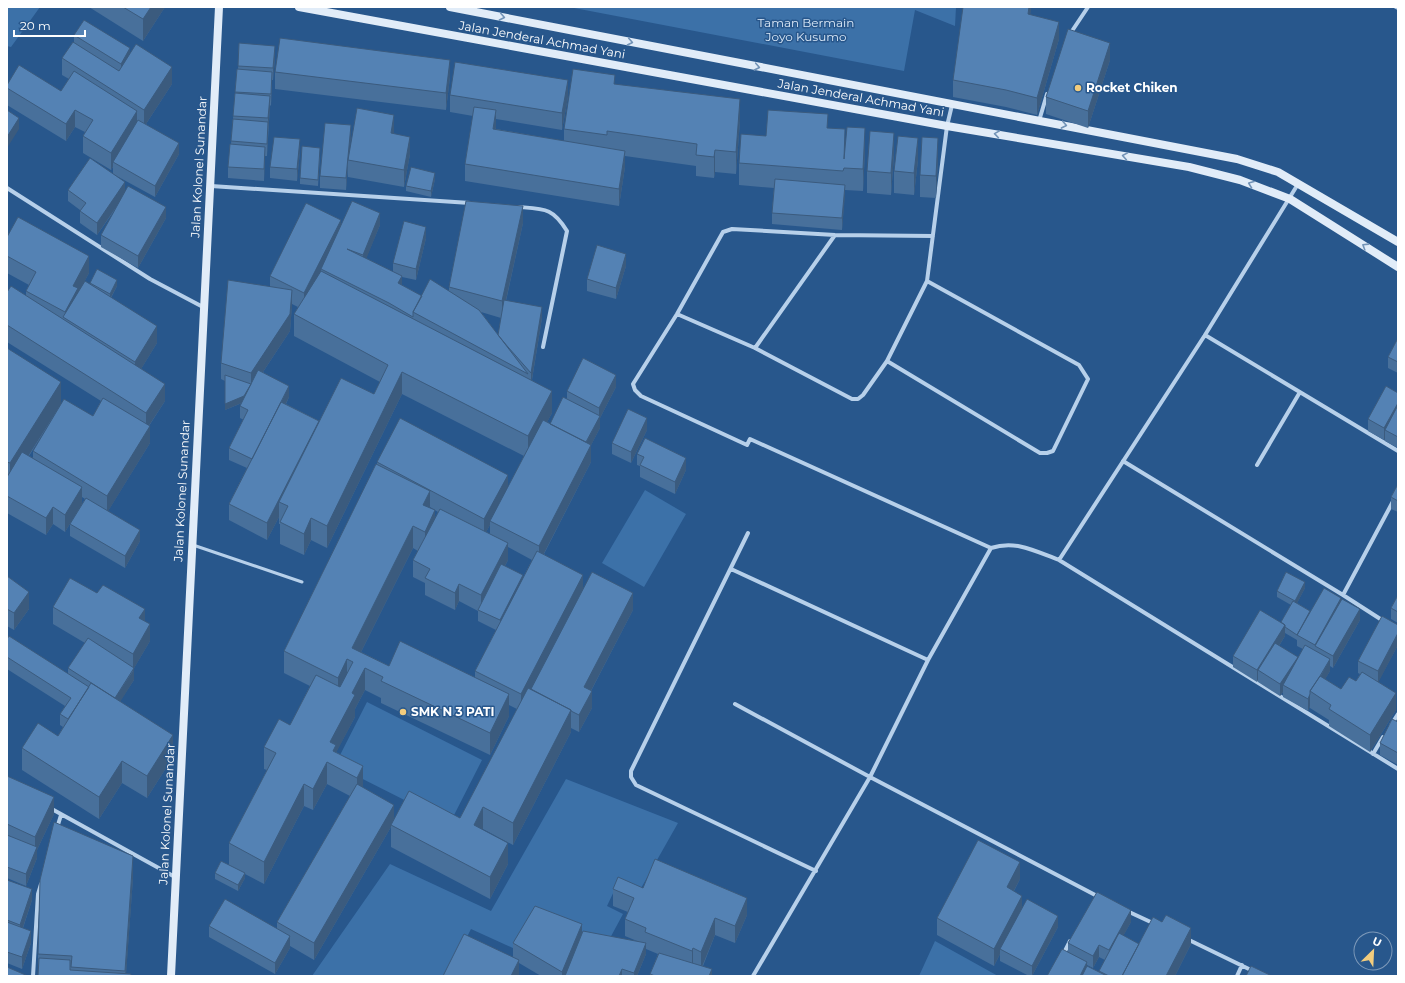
<svg xmlns="http://www.w3.org/2000/svg" width="1405" height="983" font-family="Montserrat,sans-serif">
<style>
.green{fill:#3c71a8}
.lines{fill:none;stroke-linecap:round;stroke-linejoin:round}
.lane{stroke:#b7d0ea;stroke-width:3}
.street{stroke:#b7d0ea;stroke-width:4}
.secondary{stroke:#e1ecf8;stroke-width:8}
.wall{fill:#48709b;fill-rule:evenodd}
.shaded-wall{fill:#3b5b7e}
.building{fill:#5482b4;stroke:#3b5b7e}
.oneway{stroke:#7293b7}
.poi-dot{fill:#f2cc7d;stroke:#28578c;stroke-width:1.5}
.labels{text-anchor:middle;stroke-width:3;stroke-linejoin:round;paint-order:stroke}
.park-label{font-size:12px;fill:#dbe9f8;stroke:#28578c}
.street-label{font-size:12px;fill:#fff;stroke:#28578c}
.poi-label{font-size:12px;font-weight:bold;fill:#fff;stroke:#28578c;text-anchor:start}
</style>
<rect width="100%" height="100%" fill="#28578c"/>
<path class="green" d="M7 7H40L11 47 7 46Z
M569 7H956L955 26 915 10 904 71Z
M645 490 686 514 644 587 602 563Z
M367 702 482 760 450 823 335 765Z
M566 779 678 823 636 897 616 887 607 906 623 914 609 940 515 949 471 929 447 976H312L390 864 491 911Z
M935 941 998 976H919Z"/>
<g class="lines">
<path class="lane" d="M193 545 302 582"/>
<path class="street" d="M1396 7 1398 8
M1070 34 1088 7
M1039 121 1047 94
M211 186 470 203
M7 188 150 279 203 307
M519 207C545 209 553 208 567 231L543 347
M933 236 835 235 732 229 723 232 677 314 633 384 635 390 641 396 747 445 750 439 991 548
M677 314 755 348 852 399H858L863 395 887 361 927 281 947 126 952 105
M1205 335 1398 451
M755 348 835 235
M887 361 1040 453H1047L1053 451 1088 379 1079 365 927 281
M1123 461 1343 595 1398 492
M1257 465 1300 392
M748 533 631 771V777L636 785 816 871
M1059 560 1205 335 1298 184
M731 569 928 660
M1343 595 1385 622
M735 704 870 777 1099 897
M1391 725 1398 714
M1373 754 1383 737
M50 808 175 877
M57 828 61 815
M1127 911 1155 924
M1187 939 1253 971
M1063 955 1070 941
M33 976 38 894 41 884
M753 976 870 777 928 660 991 548C1016 540 1035 551 1059 560L1398 769
M1237 976 1242 965"/>
<path class="secondary" d="M299 7 947 126 1189 167 1240 180 1290 199 1398 267
M450 7 1237 159 1278 172 1398 242
M171 976 219 7"/>
</g>
<path class="wall" d="M89 7H165L143 41Z
M1031 7 1030 14 1059 39 1037 115 1006 107 953 97V80Z
M74 35 130 53 172 84 146 124 179 154 155 197 113 174V167L111 170 83 153V136L85 132 75 127 66 141 7 105V85L61 91 69 79 62 75V58L74 43Z
M239 43 275 58 273 80H272L271 106 270 105 267 156H265L264 181 228 178V167L231 144 235 93V94L237 69 238 70Z
M1110 60 1088 128 1046 114V97Z
M275 72 450 77 446 110 275 89Z
M615 84 740 121 736 174 715 172 714 178 696 176V166L625 156V167L619 206 465 181V164L473 116 450 112V95L568 97 562 130 496 119V129L564 141V129Z
M828 128 845 143 865 150 863 191 845 190 842 230 772 224V213L774 188 739 185V163L766 136Z
M394 132 393 134 410 154 404 187 348 177V167L346 190 320 188V176L351 136 349 154Z
M300 151 297 181 270 178V167Z
M320 154 318 186 300 184V178Z
M894 155 891 195 867 193V171Z
M918 160 914 195 894 193V171Z
M938 160 936 198 920 197V175Z
M435 179 431 197 406 191V186Z
M68 190 125 191 166 218 138 268 101 247V235L117 207 97 235 80 223V210L68 201Z
M523 223 506 301 542 318 532 380 552 413 547 422 550 424 567 399V391L616 387 600 418V428L591 445V462L544 554 583 588 633 610 591 691 592 708 579 732 571 728V732L513 845 483 829V830L508 864 490 899 391 847V827L314 960 290 946V948L275 974 209 937V926L277 929V922L350 796 327 784 313 810 304 806 264 884 245 874V878L238 891 215 879V873L229 865V843L267 770 264 769V747L290 725 310 686 284 673V651L377 464V462L508 488 524 456 402 394 327 548 311 540 304 555 280 544V524H279V517L267 540 229 520V504L247 468 229 460V448L244 420 240 418V406L242 403 225 410V381L221 379V363L270 287V276L341 227 380 225 366 258 393 272V263L426 238 416 280 402 277V285L422 296 449 291V287ZM292 304 298 307 294 314V336L380 382 374 394 319 421 286 404 289 397 263 372 290 331ZM481 312 501 318 498 335ZM430 507 438 512 435 518 430 508ZM490 525V534L486 532ZM508 547 532 560 523 578 505 566 508 560ZM413 548 418 551 413 560V577L425 583V595L455 610 459 601 478 611V621L496 630 475 671V678L389 666 361 652ZM365 690 381 698V703L490 755 509 716V705L517 709 460 818 394 820 363 788V766L336 752 355 717V709Z
M7 237 89 273 78 293 90 284V283L117 286 111 298 157 343 141 369 165 401 149 426 150 443 108 511 140 541 125 568 70 536V524L85 499 82 497V504L65 532 53 524 46 535 7 513V348L61 404 93 416 101 401 7 342V292L26 296V291L29 285 7 273ZM58 410 33 451V458L29 456Z
M626 266 616 299 587 291V279Z
M1398 338V373L1388 368V357Z
M1398 393V448L1385 441V439L1384 440 1368 431V419Z
M647 430 631 463 612 454V443Z
M637 454 686 470 675 494 640 477V466L637 465Z
M1398 484V512L1391 509V497Z
M7 576 29 609 14 630 7 626Z
M1305 588 1297 603 1310 611 1341 600 1360 620 1333 668 1330 666V671L1325 679 1341 689 1356 681 1360 674 1358 673V661L1398 625V645L1378 682 1396 710 1370 752 1329 726V720L1310 708V706L1308 711 1283 697V692L1280 696 1258 682V680L1257 682 1233 667V656L1281 622 1291 605 1277 597V591ZM1285 633 1297 640V646L1303 649 1298 658 1279 646 1285 636Z
M1398 595V623L1391 619V608Z
M53 607 145 621 150 641 134 668V680L120 701 173 757 147 798 122 783 99 819 22 770V748L58 736 63 727 60 725V714L65 706 7 669V639L68 674V668L85 643 53 624Z
M1398 718V765L1380 755V743L1397 722V720Z
M7 776 54 814 37 850V858L26 886 7 878Z
M133 878 126 973 38 976V954Z
M1020 879 1014 891 1022 907 1058 927 1032 976H1029L1000 961V954L994 966 937 935V918Z
M7 880 32 900 23 928 31 943 22 969 7 963Z
M643 888 747 915 735 943 715 935 703 966 712 976H650V974L658 954 646 949V954L637 976H541L519 963V976L513 957V943L582 933 637 941 625 936V919L628 912 613 906V889Z
M1131 922 1123 936 1139 944H1191L1175 976H1047L1068 952V943ZM1099 957 1105 960 1099 972 1087 966V965L1093 968Z"/>
<path class="shaded-wall" d="M151 7H165L143 41V19Z
M1029 7H1031V10L1028 31V14Z
M1059 22V39L1037 115V98Z
M1110 43V60L1088 128V111Z
M275 46V58L273 80V68Z
M130 48V60L121 75V64Z
M450 60V77L446 110V93Z
M172 67V84L144 127V110Z
M272 72V83L271 106V94Z
M568 80V97L562 130V113Z
M270 96V108L268 130V118Z
M740 99V121L736 174V152Z
M75 110V127L66 141V124Z
M496 110V127L493 146V129Z
M137 111V127L113 162V167L111 170V153Z
M394 115V132L391 150V133Z
M19 118V129L7 148V137Z
M268 122V133L267 156V144Z
M351 125V136L349 160H348L346 190V178Z
M865 128V150L863 191V169Z
M894 133V155L891 195V173Z
M410 137V154L404 187V170Z
M918 138V160L914 195V173Z
M938 138V160L936 198V176Z
M300 139V151L297 181V169Z
M179 143V154L155 197V186Z
M265 147V159L264 181V169Z
M715 150V172L714 178V157Z
M625 151V167L619 206V189Z
M435 173V179L431 197V191Z
M125 182V194L97 235V223Z
M845 185V196L842 230V218Z
M523 206V223L502 318V301Z
M166 207V218L138 268V256Z
M8 209V221L7 222V210Z
M380 213V225L363 267V255Z
M341 220V237L321 269V276L304 310V293Z
M426 227V238L416 280V269Z
M626 254V266L616 299V288Z
M89 256V273L65 319V312L73 286Z
M402 276V287L398 283Z
M117 280V286L110 299V294Z
M292 290V307L290 331 251 390 244 402 225 410V404L251 384V373Z
M542 307V318L531 385V373Z
M157 326V343L135 379V362Z
M402 372V394L327 548V526Z
M616 375V387L600 418V428L586 455V443L599 417V408Z
M61 382V404L10 485V463Z
M165 384V401L146 430V413Z
M289 386V397L253 471V460Z
M552 391V413L528 458V436Z
M1398 403V414L1385 430V439L1384 440V428Z
M647 418V430L631 463V452Z
M319 421 279 502V517L267 540V523Z
M150 426V443L107 513V496Z
M591 445V462L539 563V546Z
M686 458V470L675 494V482Z
M508 475V491L490 521V525L484 536V519Z
M82 487V504L65 532V515Z
M430 491V513L423 505Z
M53 507V524L46 535V518Z
M435 510V532L425 554V532Z
M311 518V540L304 555V534Z
M413 526V548L353 668 352 648Z
M140 530V541L125 568V556Z
M508 543V560L481 612V595Z
M523 575V587L500 632V620Z
M583 575V591L521 711V694Z
M1305 582V588L1295 607V601Z
M459 584V601L455 610V593Z
M29 592V609L14 630V613Z
M633 593V610L584 704V687Z
M1341 598V609L1315 646V656V645Z
M145 609V626L139 618Z
M1360 609V620L1333 668V656Z
M150 624V641L133 670 134 668V680L115 710V698L133 671V654Z
M1285 625V636L1262 673 1258 670V680L1257 682V670Z
M1398 633V645L1378 683V671Z
M1298 657V669L1283 685V692L1280 696V684Z
M347 659V681L338 700V678Z
M1330 659V671L1316 695 1312 692Z
M365 668V690L355 709V717L336 753V767L330 742 352 693Z
M592 691V708L579 732V715Z
M1396 693V710L1370 752V735Z
M509 694V716L490 755V733Z
M1310 694V706L1308 711V699Z
M571 710V732L513 845V823Z
M173 735V757L147 798V776Z
M122 761V783L99 819V797Z
M327 762V784L313 810V789Z
M363 766V788L357 800V778Z
M304 784V806L264 884V862Z
M54 797V814L37 850V858L26 886V874L35 850V837Z
M394 805V822L391 825V827L314 960V943Z
M483 807V829L474 847V825Z
M508 843V864L490 899V877Z
M133 856V878L126 976H125Z
M1020 862V879L1007 904V887Z
M245 873V878L238 891V885Z
M32 889V900L20 936V925Z
M1022 896V912L1000 949V954L994 966V949Z
M747 898V915L735 943V926Z
M1131 910V922L1109 962V950Z
M1058 916V927L1032 976V966Z
M715 918V935L701 969V952Z
M582 924V941L568 976H562V972Z
M1191 928V944L1175 976H1166Z
M31 931V943L22 969V957Z
M290 936V948L275 974V963Z
M646 943V954L637 976H634V973Z
M1099 945V957L1093 968V956Z
M693 948V965L692 968V951Z
M519 960V976H511Z
M1087 962V974L1086 976H1080Z
M622 969V976H619Z
M712 969V976H709Z"/>
<path class="building" d="M123 7H151L143 19Z
M963 7H1029L1028 14 1059 22 1037 98 1006 90 953 80Z
M84 20 130 48 121 64 74 35Z
M1068 29 1110 43 1088 111 1046 97Z
M280 38 450 60 446 93 275 72Z
M73 42 119 71 136 44 172 67 144 110 62 58Z
M239 43 275 46 273 68 238 66Z
M455 62 568 80 562 113 450 95Z
M19 65 61 91 74 71 137 111 111 153 83 136 93 120 75 110 66 124 7 88V85Z
M237 69 272 72 271 94 235 92Z
M573 69 615 75 614 84 740 99 736 152 715 150 714 157 696 155 697 144 607 131V135L564 129Z
M235 93 270 96 268 118 233 116Z
M474 107 496 110 493 129 625 151 619 189 465 164Z
M357 108 394 115 391 133 410 137 404 170 348 160Z
M7 110 19 118 7 137Z
M768 110 828 114 827 128 845 129 844 159 847 127 865 128 863 169 844 168 843 171 739 163 741 134 766 136Z
M233 119 268 122 267 144 231 141Z
M138 120 179 143 155 186 113 162Z
M325 123 351 125 346 178 320 176Z
M870 131 894 133 891 173 867 171Z
M898 136 918 138 914 173 894 171Z
M274 137 300 139 297 169 270 167Z
M922 137 938 138 936 176 920 175Z
M230 144 265 147 264 169 228 167Z
M302 146 320 148 318 180 300 178Z
M90 158 125 182 97 223 80 211 86 203 68 190Z
M411 167 435 173 431 191 406 186Z
M775 179 845 185 842 218 772 213Z
M128 186 166 207 138 256 101 235Z
M352 201 380 213 363 255 347 249 402 276 398 283 422 296 413 312V317L389 303 321 269Z
M466 201 523 206 502 301 449 287Z
M306 203 341 220 304 293 270 276Z
M18 217 89 256 73 286 78 288 65 312 26 291 36 272 7 256V237Z
M404 221 426 227 416 269 393 263Z
M597 245 626 254 616 288 587 279Z
M97 269 117 280 110 294 90 283Z
M321 271 552 391 528 436 402 372 327 526 311 518 304 534 280 522 288 506 279 502 341 378 374 394 388 365 294 314Z
M430 279 479 310 528 374 413 312Z
M228 280 292 290 290 314 251 373 221 363Z
M85 281 157 326 135 362 63 317Z
M11 286 165 384 146 413 7 325V292Z
M504 300 542 307 531 373 508 347 498 335Z
M1398 338V362L1388 357Z
M7 348 61 382 10 463 7 462Z
M583 358 616 375 599 408 567 391Z
M258 370 289 386 252 459 229 448 248 410 240 406Z
M225 375 251 384 244 396 225 404Z
M1386 386 1398 393V403L1384 428 1368 419Z
M563 397 600 416 586 442 550 424Z
M103 398 150 426 107 496 33 451 64 399 93 416Z
M281 402 319 421 267 523 229 504Z
M1398 405V437L1385 430Z
M628 409 647 418 631 452 612 443Z
M400 418 508 475 484 519 377 462Z
M543 420 591 445 539 546 490 521Z
M645 438 686 458 675 482 640 465 644 457 637 454Z
M22 452 82 487 65 515 53 507 46 518 7 496V477Z
M376 464 430 491 423 505 435 510 425 532 413 526 352 648 389 666 400 641 509 694 490 733 381 681 383 677 365 668 352 693 355 695 330 742 336 745 333 751 363 766 357 778 327 762 313 789 304 784 264 862 229 843 276 753 264 747 279 719 290 725 316 675 340 687 353 662 347 659 338 678 284 651Z
M1398 484V501L1391 497Z
M86 498 140 530 125 556 70 524Z
M440 509 508 543 481 595 459 584 455 593 425 578 430 569 413 560Z
M537 551 583 575 521 694 475 671Z
M501 564 523 575 500 620 478 610Z
M592 572 633 593 584 687 592 691 579 715 571 711V710L531 689Z
M1286 572 1305 582 1295 601 1277 591Z
M7 576 29 592 14 613 7 609Z
M70 578 97 593 103 585 145 609 139 618 150 624 133 654 53 607Z
M1324 588 1341 598 1315 645 1297 635Z
M1398 595V612L1391 608Z
M1342 599 1360 609 1333 656 1315 646Z
M1293 601 1310 611 1297 635 1285 627V625L1281 622Z
M1260 610 1285 625 1257 670 1233 656Z
M1382 616 1398 625V633L1378 671 1358 661Z
M9 636 89 687 68 719 60 714 71 698 7 657V639Z
M88 638 134 668 115 698 68 668Z
M1275 643 1298 657 1280 684 1258 670Z
M1305 645 1330 659 1320 676 1310 691V694L1308 699 1283 685Z
M1362 672 1396 693 1370 735 1329 709 1331 705 1310 691 1320 676 1341 689 1349 677 1356 681Z
M91 683 173 735 147 776 122 761 99 797 22 748 38 723 58 736Z
M528 688 571 710 513 823 483 807 474 825 508 843 490 877 391 825 409 791 460 818Z
M1392 719 1398 722V753L1380 743Z
M7 776 54 797 35 837 7 824Z
M357 784 394 805 314 943 277 922Z
M54 822 133 856 125 971 71 967 72 956 38 954 40 880Z
M7 835 37 847 26 874 7 867Z
M978 840 1020 862 1007 887 1022 896 994 949 937 918Z
M655 859 747 898 735 926 715 918 701 952 693 948 692 951 645 932 646 928 625 919 634 898 613 889 618 877 643 888Z
M221 861 245 873 238 885 215 873Z
M7 880 32 889 20 925 7 920Z
M1097 892 1131 910 1109 950 1099 945 1093 956 1068 943Z
M225 899 290 936 275 963 209 926Z
M1027 899 1058 916 1032 966 1000 949Z
M535 906 582 924 562 972 513 943Z
M1166 915 1191 928 1166 976H1122L1153 917 1162 922Z
M7 922 31 931 22 957 7 952Z
M583 931 646 943 634 973 622 969 619 976H565Z
M1119 933 1139 944 1122 976H1109L1099 971Z
M464 934 519 960 511 976H443Z
M1062 949 1087 962 1080 976H1047Z
M659 953 712 969 709 976H655L650 974Z
M39 958 70 960V970L131 974V976H38Z
M1087 966 1107 976H1082Z
M1251 966 1272 976H1246Z
M7 967 28 976H7Z"/>
<defs><path id="oneway-chevron" d="M-2-3.5L2.5 0L-2 3.5" fill="none" stroke-width="1.6" stroke-linecap="round" stroke-linejoin="round"/></defs>
<g class="oneway">
<use href="#oneway-chevron" transform="translate(502 17) rotate(11)"/>
<use href="#oneway-chevron" transform="translate(630 42) rotate(11)"/>
<use href="#oneway-chevron" transform="translate(757 67) rotate(11)"/>
<use href="#oneway-chevron" transform="translate(1064 125) rotate(11)"/>
<use href="#oneway-chevron" transform="translate(997 134) rotate(-171)"/>
<use href="#oneway-chevron" transform="translate(1125 156) rotate(-170)"/>
<use href="#oneway-chevron" transform="translate(1251 184) rotate(-159)"/>
<use href="#oneway-chevron" transform="translate(1365 246) rotate(-148)"/>
</g>
<g class="poi-dot">
<circle cx="1078" cy="88" r="4"/>
<circle cx="403" cy="712" r="4"/>
</g>
<g class="labels">
<g class="park-label">
<text x="806" y="27">Taman Bermain<tspan x="806" dy="14">Joyo Kusumo</tspan></text>
</g>
<g class="street-label">
<text transform="translate(542 40) rotate(10)" y="4">Jalan Jenderal Achmad Yani</text>
<text transform="translate(861 98) rotate(10)" y="4">Jalan Jenderal Achmad Yani</text>
<text transform="translate(199 167) rotate(-87)" y="4">Jalan Kolonel Sunandar</text>
<text transform="translate(182 491) rotate(-87)" y="4">Jalan Kolonel Sunandar</text>
<text transform="translate(167 814) rotate(-87)" y="4">Jalan Kolonel Sunandar</text>
</g>
<g class="poi-label">
<text x="1086" y="92">Rocket Chiken</text>
<text x="411" y="716">SMK N 3 PATI</text>
</g>
</g>
<rect width="1405" height="983" fill="none" stroke="#ffffff" stroke-width="16"/>
<g transform="translate(1373 951) rotate(24)"><circle r="19" fill="#28578c" stroke="#7e9aba"/>
<path d="M0-3L7 15L0 10L-7 15Z" fill="#f2cc7d"/>
<text y="-6" font-size="11" font-weight="bold" text-anchor="middle" fill="#ffffff">U</text>
</g>
<path d="M14 30v6h71v-6" fill="none" stroke="#ffffff" stroke-width="2"/>
<text x="20" y="30" font-size="12" fill="#ffffff" stroke="#28578c" stroke-width="3" paint-order="stroke">20 m</text>
</svg>
